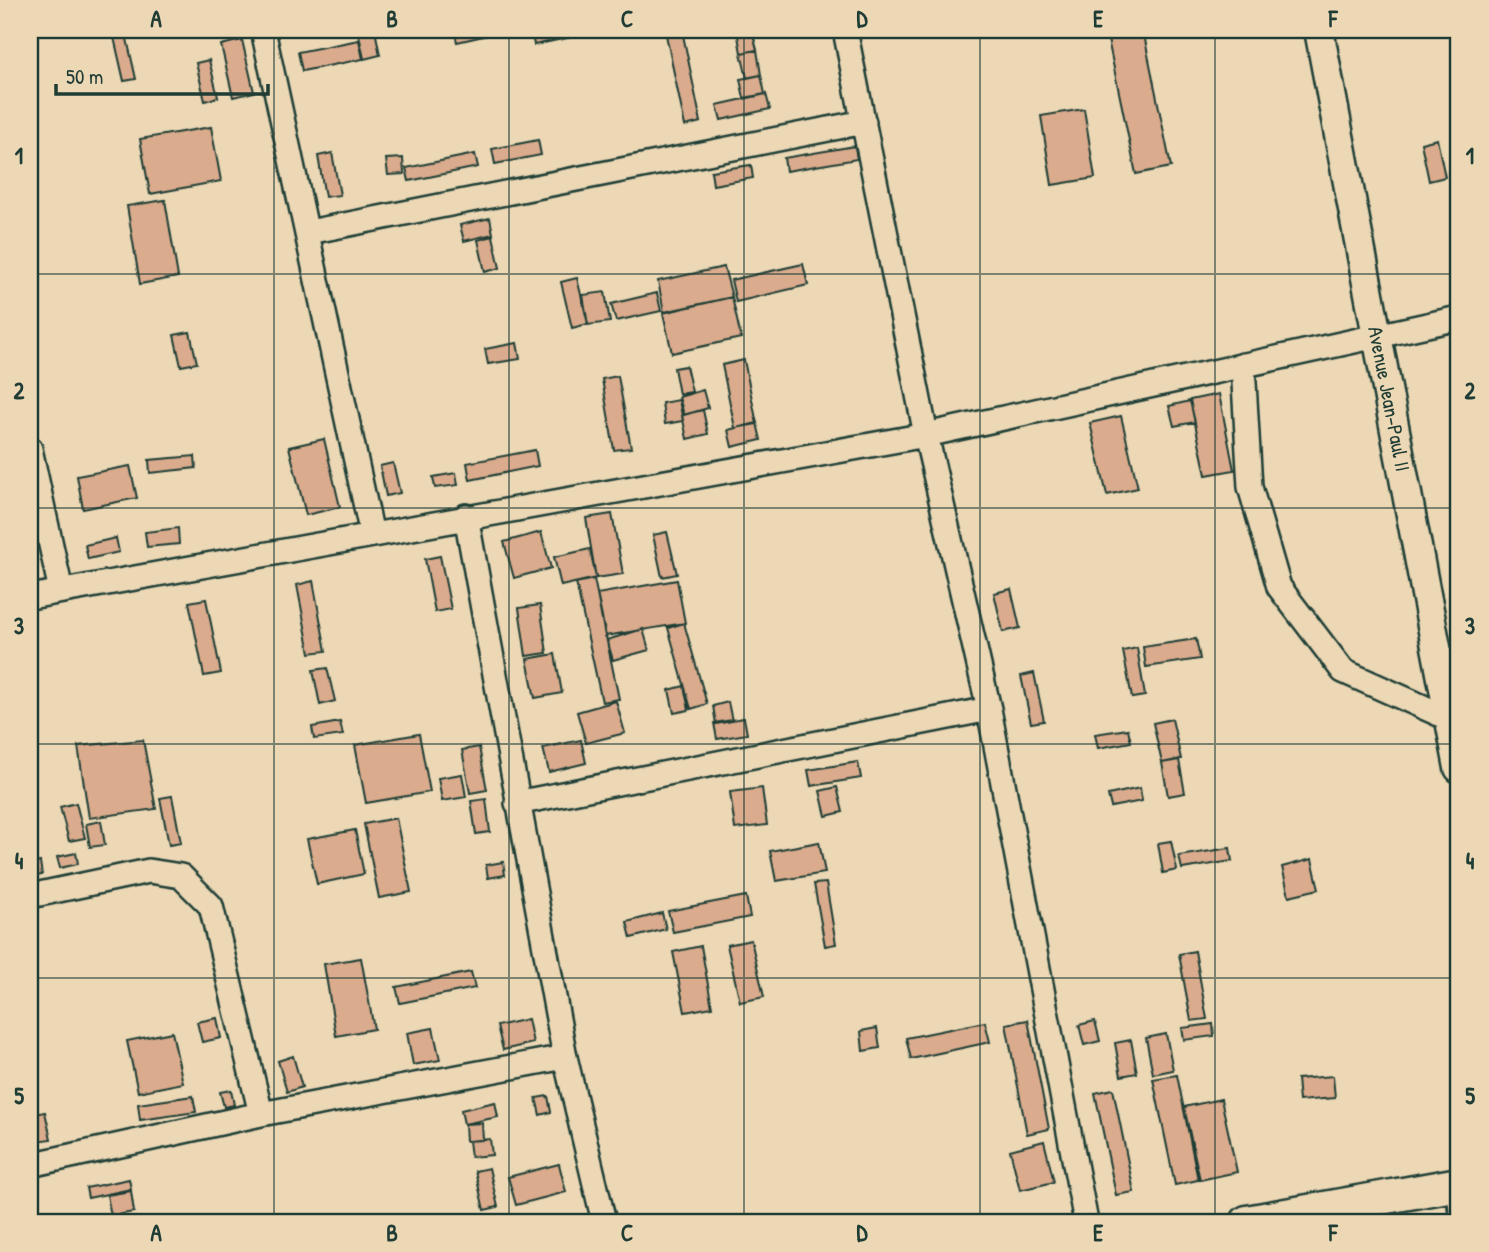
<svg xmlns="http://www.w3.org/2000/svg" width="1489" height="1252" font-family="'Patrick Hand',sans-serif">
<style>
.building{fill:#dbab8d;stroke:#1f3d34;stroke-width:2}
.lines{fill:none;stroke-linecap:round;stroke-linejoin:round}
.service-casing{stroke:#1f3d34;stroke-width:16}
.minor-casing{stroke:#1f3d34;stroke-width:28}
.tertiary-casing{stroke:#1f3d34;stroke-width:33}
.secondary-casing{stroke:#1f3d34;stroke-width:37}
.service{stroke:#edd8b6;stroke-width:10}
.minor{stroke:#edd8b6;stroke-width:23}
.tertiary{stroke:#edd8b6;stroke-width:28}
.secondary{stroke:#edd8b6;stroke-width:32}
.grid{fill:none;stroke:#1f3d34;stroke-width:2;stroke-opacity:0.55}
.labels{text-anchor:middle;stroke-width:5;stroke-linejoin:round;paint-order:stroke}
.street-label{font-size:21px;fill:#1f3d34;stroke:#edd8b6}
.neatline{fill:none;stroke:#1f3d34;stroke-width:2.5}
.grid-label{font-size:23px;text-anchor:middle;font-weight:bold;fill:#1f3d34}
</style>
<rect width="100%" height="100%" fill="#edd8b6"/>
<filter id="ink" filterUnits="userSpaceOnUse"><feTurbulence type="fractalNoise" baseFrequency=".0143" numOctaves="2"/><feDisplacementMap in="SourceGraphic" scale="14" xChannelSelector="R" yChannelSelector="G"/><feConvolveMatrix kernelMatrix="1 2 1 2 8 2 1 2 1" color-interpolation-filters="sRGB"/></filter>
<g filter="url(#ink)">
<path class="building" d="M125 30 136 79 124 81 113 33Z
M358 30H375L380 55 364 59Z
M454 30H510L457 42Z
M531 30H605L534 45Z
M665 30H682L701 122 685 126Z
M737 30H752L757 50 741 53Z
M1106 30H1143L1171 167 1136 174Z
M242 40 254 92 233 97 221 45Z
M359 40 363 59 302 71 298 52Z
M757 50 761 75 747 78 741 53Z
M209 60 218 97 205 101 196 63Z
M761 75 765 94 744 98 740 79Z
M766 94 770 109 721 120 717 105Z
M1084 109 1095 178 1052 185 1041 116Z
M211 127 221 181 150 194 140 139Z
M1437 139 1445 177 1429 181 1421 143Z
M538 140 541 155 495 164 492 149Z
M855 146 857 159 786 171 784 158Z
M332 153 340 195 325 197 318 156Z
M475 154 478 167 409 181 406 168Z
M403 158 404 174 388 175 386 159Z
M751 165 753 178 713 185 711 171Z
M165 200 178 277 140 284 127 206Z
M490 218 493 234 464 241 460 225Z
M493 236 500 268 485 272 478 240Z
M803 264 808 285 736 302 731 280Z
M724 267 732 297 664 312 658 281Z
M577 278 588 324 572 328 561 282Z
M605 292 610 322 588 325 583 295Z
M657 293 661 311 616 321 611 304Z
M732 297 741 338 672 353 663 313Z
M190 332 197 363 181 366 174 335Z
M517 343 520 359 488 364 485 349Z
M744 360 757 424 735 428 722 365Z
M686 366 692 392 679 394 674 368Z
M618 376 631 448 614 450 602 379Z
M703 390 708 408 684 415 679 397Z
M1219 394 1234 470 1206 475 1190 400Z
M679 400 683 421 665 424 662 403Z
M1190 401 1195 422 1174 426 1169 406Z
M703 410 708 434 687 439 682 415Z
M1121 416 1138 488 1107 495 1090 423Z
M757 423 761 440 732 447 728 430Z
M324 439 340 507 306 515 289 447Z
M535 450 538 466 470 480 467 463Z
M195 456 196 468 150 473 149 460Z
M393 463 400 493 386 496 380 466Z
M130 466 137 498 83 509 77 476Z
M456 473 458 485 435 488 433 477Z
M612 514 623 574 596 578 586 518Z
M178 528 179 544 147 547 145 532Z
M541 532 551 568 514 578 504 542Z
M667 532 677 574 662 577 653 535Z
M116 538 119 552 88 559 85 545Z
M590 549 596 578 561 586 554 557Z
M440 556 451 609 435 612 425 559Z
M594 579 619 699 602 702 576 583Z
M677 580 685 623 605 636 597 594Z
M313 581 326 651 310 653 297 585Z
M1011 589 1020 628 1003 632 994 593Z
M206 599 221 673 204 676 189 602Z
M540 605 547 653 526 656 519 608Z
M684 623 707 704 691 709 668 628Z
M643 629 649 650 613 660 607 640Z
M1196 639 1200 659 1146 667 1143 647Z
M1137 648 1145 696 1132 698 1123 651Z
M555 654 562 693 535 698 527 659Z
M327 668 335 701 320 705 313 670Z
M1034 673 1044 721 1031 723 1021 676Z
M684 686 689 710 674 713 669 690Z
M616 701 625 733 586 743 577 712Z
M728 702 732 721 716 724 713 706Z
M744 718 747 734 717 739 714 723Z
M1172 719 1181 759 1162 763 1153 723Z
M340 722 343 735 314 739 312 727Z
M1128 729 1131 742 1098 748 1095 734Z
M419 734 430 792 366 803 355 745Z
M143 740 156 809 89 818 78 746Z
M581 740 586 763 549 772 543 748Z
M479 747 487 790 470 793 462 750Z
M1179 760 1185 793 1168 796 1162 763Z
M858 762 861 778 811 786 808 770Z
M462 774 466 797 442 801 438 778Z
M837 787 843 812 826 816 820 791Z
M762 788 767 825 735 829 730 792Z
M1140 788 1142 801 1111 807 1108 795Z
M172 796 181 843 169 845 160 798Z
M486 799 490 832 476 834 471 801Z
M76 803 85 838 69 841 60 807Z
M396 818 411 892 379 898 364 824Z
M101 821 105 845 90 847 86 824Z
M355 830 364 874 317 884 307 839Z
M1171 841 1177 870 1163 873 1158 843Z
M819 842 825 873 776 881 770 851Z
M1230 848 1232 861 1182 869 1179 856Z
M76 853 78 864 60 868 57 857Z
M1312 859 1319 889 1289 896 1282 867Z
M40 862 42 875 30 877V864Z
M503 862 505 875 488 878 486 865Z
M826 883 836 944 825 946 814 884Z
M746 896 750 917 673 932 668 911Z
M662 913 666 929 631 938 627 922Z
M751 940 764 997 740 1002 727 945Z
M701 946 712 1007 685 1012 673 952Z
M1195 951 1207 1019 1191 1021 1179 954Z
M361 958 374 1029 336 1036 324 964Z
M471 972 475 988 400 1003 396 987Z
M217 1018 221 1038 202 1042 197 1022Z
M528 1019 533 1043 503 1050 497 1026Z
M1028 1020 1049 1129 1027 1134 1006 1024Z
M1095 1021 1100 1041 1084 1045 1079 1025Z
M985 1022 990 1042 911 1059 906 1038Z
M1213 1024 1214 1036 1184 1040 1182 1028Z
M433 1028 440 1060 413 1065 407 1033Z
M877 1028 880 1048 863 1051 861 1031Z
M172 1032 183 1083 138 1092 127 1041Z
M1166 1034 1173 1070 1153 1074 1146 1038Z
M1131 1040 1137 1073 1121 1076 1115 1043Z
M293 1056 302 1087 287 1092 278 1061Z
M1177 1075 1198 1180 1175 1185 1153 1079Z
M1333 1076 1335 1098 1299 1101 1297 1079Z
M1113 1089 1134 1192 1116 1195 1095 1093Z
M231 1090 234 1105 224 1107 220 1092Z
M193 1096 196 1112 140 1120 138 1104Z
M548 1096 551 1112 540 1115 536 1098Z
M1221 1099 1237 1172 1200 1180 1184 1107Z
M495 1102 498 1117 464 1124 461 1110Z
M45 1112 51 1139 36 1141 30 1115Z
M482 1123 483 1140 466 1141 465 1124Z
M490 1139 492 1155 471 1157 469 1141Z
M1044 1141 1054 1182 1020 1190 1010 1150Z
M559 1164 566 1192 516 1205 508 1177Z
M489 1168 498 1207 484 1210 475 1171Z
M129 1179 131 1189 88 1198 86 1188Z
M131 1191 134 1212 111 1216 107 1195Z"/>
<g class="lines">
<g class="service-casing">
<path id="service" d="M1452 1188 1456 1222"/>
</g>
<g class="minor-casing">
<path id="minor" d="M263 30 372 535
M845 30 926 435 989 709 1086 1222
M309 232 864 122
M1243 365 1250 487 1279 587 1343 671 1450 719
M30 449 61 591
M466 516 565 1057 604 1222
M30 597 926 435 1459 318
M517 803 989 709
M30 896 149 871 181 876 211 906 261 1114
M30 1165 261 1114 565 1057"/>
</g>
<g class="tertiary-casing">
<path id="tertiary" d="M1319 30 1459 768"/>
</g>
<g class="secondary-casing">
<path id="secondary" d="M1247 1222 1459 1184"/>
</g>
<use href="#service" class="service"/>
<use href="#minor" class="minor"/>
<use href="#tertiary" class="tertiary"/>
<use href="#secondary" class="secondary"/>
</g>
</g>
<path class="grid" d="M274 30V1222M509 30V1222M744 30V1222M980 30V1222M1215 30V1222M30 274H1459M30 508H1459M30 744H1459M30 978H1459"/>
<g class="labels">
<g class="street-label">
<text transform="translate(1389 399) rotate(79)" y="7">Avenue Jean-Paul II</text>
</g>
</g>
<rect width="1489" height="1252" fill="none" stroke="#edd8b6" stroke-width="77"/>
<path d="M56 84v10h212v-10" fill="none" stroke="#1f3d34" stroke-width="3.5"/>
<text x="66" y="84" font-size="21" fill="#1f3d34" stroke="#edd8b6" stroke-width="5" paint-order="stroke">50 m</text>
<rect x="38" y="38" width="1412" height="1176" class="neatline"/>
<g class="grid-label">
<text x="156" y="27">A</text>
<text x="392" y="27">B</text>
<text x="627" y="27">C</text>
<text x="862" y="27">D</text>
<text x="1098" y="27">E</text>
<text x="1333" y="27">F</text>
<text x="19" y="164">1</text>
<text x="1470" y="164">1</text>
<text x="19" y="399">2</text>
<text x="1470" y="399">2</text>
<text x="19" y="634">3</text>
<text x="1470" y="634">3</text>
<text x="19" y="869">4</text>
<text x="1470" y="869">4</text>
<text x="19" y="1104">5</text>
<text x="1470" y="1104">5</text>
<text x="156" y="1241">A</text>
<text x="392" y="1241">B</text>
<text x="627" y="1241">C</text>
<text x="862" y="1241">D</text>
<text x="1098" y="1241">E</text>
<text x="1333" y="1241">F</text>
</g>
</svg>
